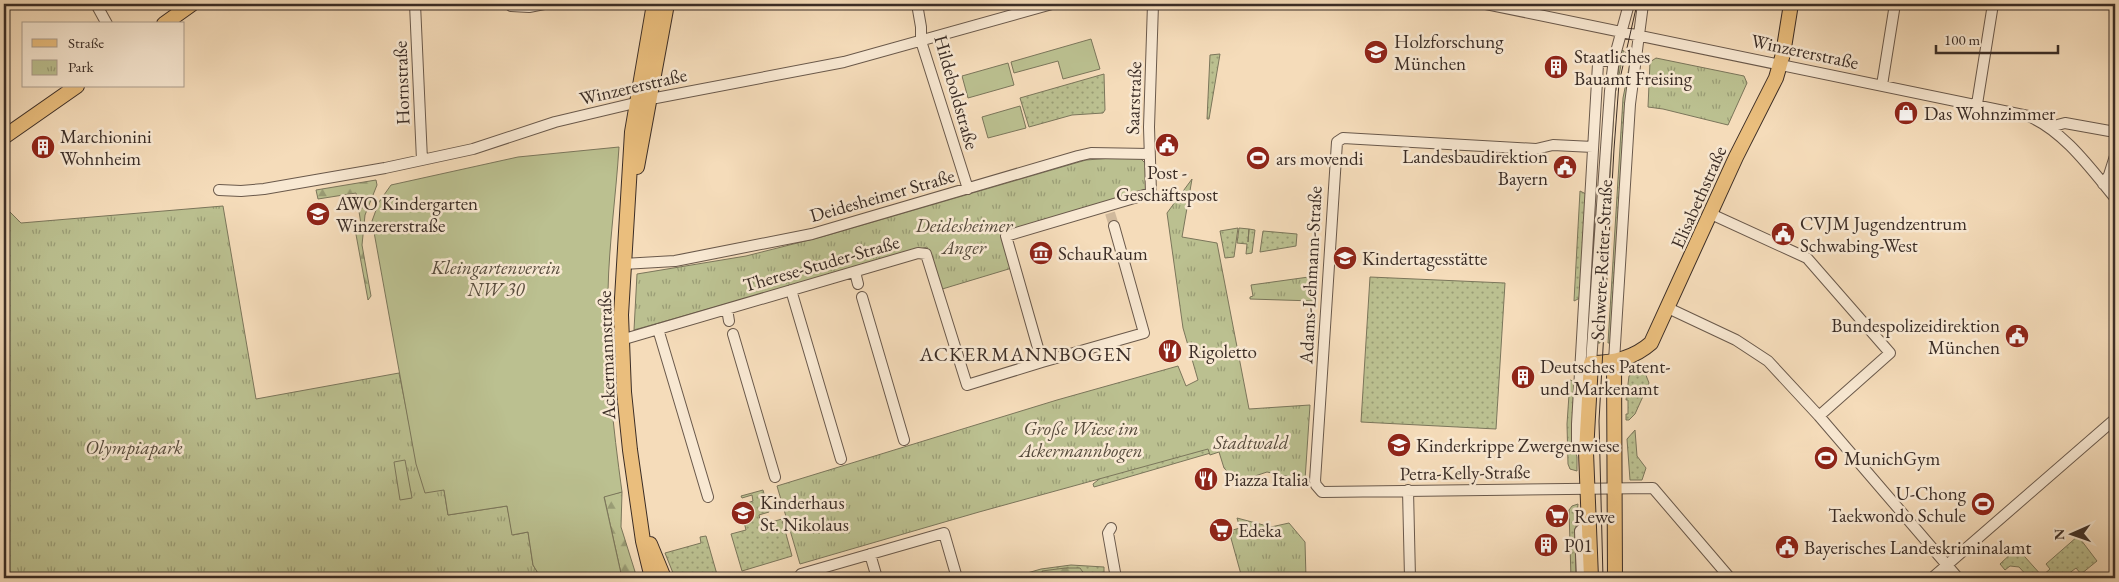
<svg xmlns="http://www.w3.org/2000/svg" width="2119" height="582" font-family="'EB Garamond',serif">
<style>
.grass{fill:url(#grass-dots);stroke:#7b765b}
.forest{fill:url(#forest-firs);stroke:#7b765b}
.park{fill:url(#park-tufts);stroke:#7b765b}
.garden{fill:#bbc090;stroke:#7b765b}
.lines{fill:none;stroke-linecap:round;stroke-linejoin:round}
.minor-tunnel{stroke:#d0b99c;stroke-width:10;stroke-dasharray:10 5;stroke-linecap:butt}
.minor-casing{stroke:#6a594b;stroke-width:12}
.major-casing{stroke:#3b2d26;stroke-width:16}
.minor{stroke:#f8e8d2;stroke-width:10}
.major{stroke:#eabe7d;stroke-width:14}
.tram{stroke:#3b2d26;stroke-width:1}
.labels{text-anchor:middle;stroke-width:5;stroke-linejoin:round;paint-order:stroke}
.poi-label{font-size:19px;fill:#3b2d26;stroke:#f8e8d2;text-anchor:start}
.street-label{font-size:19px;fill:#3b2d26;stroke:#f8e8d2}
.park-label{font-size:19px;font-style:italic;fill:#554a3b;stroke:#f8e8d2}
.neighbourhood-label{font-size:20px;letter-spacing:1px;fill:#3b2d26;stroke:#f8e8d2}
</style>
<defs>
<pattern id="grass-dots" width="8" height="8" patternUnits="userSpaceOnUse" patternTransform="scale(1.25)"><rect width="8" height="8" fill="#bbc090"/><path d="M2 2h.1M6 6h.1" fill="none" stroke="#999c75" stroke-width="1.8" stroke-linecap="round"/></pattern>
<pattern id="forest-firs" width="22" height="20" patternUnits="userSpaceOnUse" patternTransform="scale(1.25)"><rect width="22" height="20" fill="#bbc090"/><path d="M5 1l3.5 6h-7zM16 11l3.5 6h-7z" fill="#999c75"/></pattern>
<pattern id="park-tufts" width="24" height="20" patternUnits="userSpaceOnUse" patternTransform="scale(1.25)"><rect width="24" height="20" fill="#bbc090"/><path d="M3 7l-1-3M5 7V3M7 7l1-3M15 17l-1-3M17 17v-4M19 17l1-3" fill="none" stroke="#999c75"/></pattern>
</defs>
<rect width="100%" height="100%" fill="#f5dcba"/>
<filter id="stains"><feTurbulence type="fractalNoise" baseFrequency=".004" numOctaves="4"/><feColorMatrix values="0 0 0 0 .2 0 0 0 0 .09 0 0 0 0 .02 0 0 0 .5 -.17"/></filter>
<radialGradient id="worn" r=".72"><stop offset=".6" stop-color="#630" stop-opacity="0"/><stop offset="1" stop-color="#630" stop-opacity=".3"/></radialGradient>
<path class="grass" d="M1621 50 1624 51 1615 94 1600 343H1598L1612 118Z
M1632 53 1611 343H1608L1623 98Z
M1220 54 1209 119H1207L1210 55Z
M1104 74 1105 110 1103 113 1072 115 1029 127 1020 98Z
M1580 191 1586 194 1580 298 1574 301Z
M1238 228 1234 257 1225 258 1220 231Z
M1239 228 1249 229 1248 242 1249 229 1255 230 1252 253 1246 254 1247 244 1237 243Z
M1263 231 1297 234 1296 246 1260 252Z
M1370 277 1505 283 1496 429 1361 422Z
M1641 369 1644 370 1649 383 1635 414 1629 420H1626V414H1628V400H1626L1629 376Z
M1570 380 1575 382 1573 443 1577 457V471L1570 469 1568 464 1567 424Z
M1635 430 1637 456 1646 468 1642 480H1630L1627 439Z
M1212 445 1214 452 1094 487 1093 484 1127 457Z
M763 490 769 512 759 515 761 525 782 519 792 556 742 571 731 534 746 530 744 522 748 520 744 504 753 501 752 495 742 498 741 496Z
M1578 504 1575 537 1576 578H1571L1569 510 1572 506Z
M706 536 718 578H675L665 553 701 543 700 537Z
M2078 536 2097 561 2081 574 2076 568 2063 578H2029L2019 567 2010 566 2005 570 2000 564 2017 548 2042 576 2050 569 2046 564Z
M1071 565 1104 567V578H1010L1041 569Z"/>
<path class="forest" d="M376 180 377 185 365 215 362 245 371 296 368 300 355 229 361 224 356 193 318 199 316 190Z
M622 492 621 527 637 578H622L604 496Z
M1065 568H1080L1087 578H1044L1042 571Z"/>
<path class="park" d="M1656 58 1744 76 1747 83 1728 125 1663 109 1648 107 1650 62Z
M1138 156 1146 164 1147 189 1002 233 1012 268 939 290 927 247 634 330 637 274 746 256 825 236 1086 160Z
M1192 179 1182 237 1217 243 1249 409 1310 405 1305 480 1267 472 1237 482 1224 468 1219 452 1210 455 1208 449 979 512 800 564 777 486 1057 400 1178 366 1186 386 1198 380 1183 328 1167 213Z
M4 206 21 223 223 206 256 399 399 373 419 471 444 490 448 515 507 506 513 535 528 532 533 565 541 578H4Z
M1316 276 1314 301 1250 299V297L1253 296 1251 285Z
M1237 518 1271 527 1289 523 1305 542 1306 578H1242L1229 531 1240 528Z"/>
<path class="garden" d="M1091 39 1100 69 1063 79 1058 61 1014 73 1011 62Z
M1008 63 1014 85 968 98 962 76Z
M1020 106 1026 128 988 138 982 117Z
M619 147C616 195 609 243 608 291 605 359 613 426 622 492L604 497 622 578H541L533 565 528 532 512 535 507 506 448 515 444 490 425 493 416 464 372 221 379 202 391 185 518 157Z
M405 460 412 498 400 500 394 462Z"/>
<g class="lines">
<path class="minor-tunnel" d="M1110 213 1114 226"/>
<g class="minor-casing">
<path id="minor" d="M96 4 107 24
M415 4 422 160
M917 4 921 27V41L968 189
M1486 4 2028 116C2063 130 2091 169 2115 198
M511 6 529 7 544 4
M1882 85 1895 4
M1977 104 1993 4
M2050 127 2065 123 2115 132
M1593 147 1553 145 1536 149 1343 138 1337 142 1315 481 1316 485 1322 492 1653 488 1730 578
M2103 184 2109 175 2115 156
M219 190 241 191 264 189 385 168 473 149 555 122 656 98 844 62 1052 4
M1711 214 1807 258 1890 353 1819 416
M623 264 675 261 812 234 1078 156 1091 153 1149 154
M855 272 858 284
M791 290 841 459
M862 297 904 440
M1668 308 1736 340 1768 361 1819 416 1958 578
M727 309 729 321
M658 329 708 497
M733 334 775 477
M621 340 918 253 926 254 967 385 1042 362 1006 236 1151 193 1149 127 1153 4
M1614 361 1630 104 1643 4
M1042 362 1144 333 1114 226
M1591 363 1610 91 1614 59 1629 4
M1586 452 1577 444V424L1598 64 1602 61 1614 59
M1408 490 1410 578
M1111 528 1108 533 1116 578
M870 554 877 578
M798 578 801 574 944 533 957 578
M1582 578 1580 531 1589 523
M1932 578 2115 419"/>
</g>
<g class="major-casing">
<path id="major" d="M164 24 192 4
M4 137 77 86
M637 167 667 4
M1614 361 1615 578
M650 544 664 578
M652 578 643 541 630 450 624 392 621 315 632 132 654 4
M1591 578 1586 452 1591 363C1614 363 1634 358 1651 343L1736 157 1776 78 1783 54 1791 4"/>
</g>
<use href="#minor" class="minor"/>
<use href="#major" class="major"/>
<path class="tram" d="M1603 578 1599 421 1614 149 1619 83 1637 4"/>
</g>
<defs>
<g id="university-disc" transform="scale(1.25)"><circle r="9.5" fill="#8f2418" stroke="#f8e8d2"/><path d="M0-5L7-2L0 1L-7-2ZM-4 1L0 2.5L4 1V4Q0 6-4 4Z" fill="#fff"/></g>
<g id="building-disc" transform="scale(1.25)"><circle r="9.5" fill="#8f2418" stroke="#f8e8d2"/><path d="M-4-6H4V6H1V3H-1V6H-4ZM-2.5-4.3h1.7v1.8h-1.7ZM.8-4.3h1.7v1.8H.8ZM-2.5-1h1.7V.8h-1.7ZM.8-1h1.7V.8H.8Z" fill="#fff"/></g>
<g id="shop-disc" transform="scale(1.25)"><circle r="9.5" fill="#8f2418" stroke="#f8e8d2"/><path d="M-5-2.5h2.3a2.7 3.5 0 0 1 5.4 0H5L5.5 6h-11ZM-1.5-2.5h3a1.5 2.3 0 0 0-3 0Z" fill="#fff"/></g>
<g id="civic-disc" transform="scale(1.25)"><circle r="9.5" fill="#8f2418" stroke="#f8e8d2"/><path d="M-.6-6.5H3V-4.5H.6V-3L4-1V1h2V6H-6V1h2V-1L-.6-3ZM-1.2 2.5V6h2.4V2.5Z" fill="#fff"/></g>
<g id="stadium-disc" transform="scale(1.25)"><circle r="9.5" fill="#8f2418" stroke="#f8e8d2"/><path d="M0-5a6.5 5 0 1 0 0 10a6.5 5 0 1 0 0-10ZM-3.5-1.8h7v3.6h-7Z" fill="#fff"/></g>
<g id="school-disc" transform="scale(1.25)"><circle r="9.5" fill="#8f2418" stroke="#f8e8d2"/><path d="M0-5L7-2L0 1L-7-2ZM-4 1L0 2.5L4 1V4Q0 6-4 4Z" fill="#fff"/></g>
<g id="museum-disc" transform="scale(1.25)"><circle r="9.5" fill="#8f2418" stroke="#f8e8d2"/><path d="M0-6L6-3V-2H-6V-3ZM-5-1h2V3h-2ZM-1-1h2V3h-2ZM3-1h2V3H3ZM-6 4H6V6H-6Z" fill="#fff"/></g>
<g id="restaurant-disc" transform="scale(1.25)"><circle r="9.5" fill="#8f2418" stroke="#f8e8d2"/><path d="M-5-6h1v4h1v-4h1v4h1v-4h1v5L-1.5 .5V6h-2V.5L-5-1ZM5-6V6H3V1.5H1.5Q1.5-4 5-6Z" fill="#fff"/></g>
<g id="supermarket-disc" transform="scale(1.25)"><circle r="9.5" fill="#8f2418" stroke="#f8e8d2"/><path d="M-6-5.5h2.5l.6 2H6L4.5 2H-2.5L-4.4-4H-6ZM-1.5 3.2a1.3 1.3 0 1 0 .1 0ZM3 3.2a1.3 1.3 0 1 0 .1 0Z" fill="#fff"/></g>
</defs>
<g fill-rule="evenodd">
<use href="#university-disc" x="1376" y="52"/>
<use href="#building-disc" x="1556" y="67"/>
<use href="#shop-disc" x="1906" y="113"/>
<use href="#civic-disc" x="1167" y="145"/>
<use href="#building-disc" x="43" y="147"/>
<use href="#stadium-disc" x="1258" y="158"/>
<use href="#civic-disc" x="1565" y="167"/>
<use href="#school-disc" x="318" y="214"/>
<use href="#civic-disc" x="1783" y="234"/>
<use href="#museum-disc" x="1041" y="253"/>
<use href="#school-disc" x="1345" y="258"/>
<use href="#civic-disc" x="2017" y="336"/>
<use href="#restaurant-disc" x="1170" y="351"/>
<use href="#building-disc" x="1523" y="377"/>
<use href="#school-disc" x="1399" y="445"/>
<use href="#stadium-disc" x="1826" y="458"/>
<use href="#restaurant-disc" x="1206" y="479"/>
<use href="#stadium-disc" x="1983" y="504"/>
<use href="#school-disc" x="743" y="513"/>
<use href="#supermarket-disc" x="1557" y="516"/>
<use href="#supermarket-disc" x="1221" y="530"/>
<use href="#building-disc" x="1546" y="545"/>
<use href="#civic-disc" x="1787" y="547"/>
</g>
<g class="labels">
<g class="poi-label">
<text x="1394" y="48">Holzforschung<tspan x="1394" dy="22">München</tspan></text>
<text x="1574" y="63">Staatliches<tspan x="1574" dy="22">Bauamt Freising</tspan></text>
<text x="1924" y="120">Das Wohnzimmer</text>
<text x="60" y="143">Marchionini<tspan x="60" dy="22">Wohnheim</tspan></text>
<text x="1548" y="163" text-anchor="end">Landesbaudirektion<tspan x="1548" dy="22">Bayern</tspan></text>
<text x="1276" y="165">ars movendi</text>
<text x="1167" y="179" text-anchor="middle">Post -<tspan x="1167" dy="22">Geschäftspost</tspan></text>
<text x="336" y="210">AWO Kindergarten<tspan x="336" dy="22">Winzererstraße</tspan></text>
<text x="1800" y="230">CVJM Jugendzentrum<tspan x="1800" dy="22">Schwabing-West</tspan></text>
<text x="1058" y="260">SchauRaum</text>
<text x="1362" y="265">Kindertagesstätte</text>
<text x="2000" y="332" text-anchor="end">Bundespolizeidirektion<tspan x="2000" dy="22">München</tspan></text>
<text x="1188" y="358">Rigoletto</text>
<text x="1540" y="373">Deutsches Patent-<tspan x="1540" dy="22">und Markenamt</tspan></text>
<text x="1416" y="452">Kinderkrippe Zwergenwiese</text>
<text x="1844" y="465">MunichGym</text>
<text x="1224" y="486">Piazza Italia</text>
<text x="1966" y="500" text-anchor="end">U-Chong<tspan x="1966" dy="22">Taekwondo Schule</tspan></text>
<text x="760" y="509">Kinderhaus<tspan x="760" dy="22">St. Nikolaus</tspan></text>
<text x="1574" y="523">Rewe</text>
<text x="1238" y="537">Edeka</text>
<text x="1564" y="552">P01</text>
<text x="1804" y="554">Bayerisches Landeskriminalamt</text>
</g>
<g class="street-label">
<text transform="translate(1805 51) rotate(12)" y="7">Winzererstraße</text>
<text transform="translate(401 83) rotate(-92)" y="7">Hornstraße</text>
<text transform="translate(633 86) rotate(-13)" y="7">Winzererstraße</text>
<text transform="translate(957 92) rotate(74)" y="7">Hildeboldstraße</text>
<text transform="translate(1133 98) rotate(-88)" y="7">Saarstraße</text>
<text transform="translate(882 195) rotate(-16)" y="7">Deidesheimer Straße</text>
<text transform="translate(1698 197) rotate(-66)" y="7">Elisabethstraße</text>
<text transform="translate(1601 260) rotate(-87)" y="7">Schwere-Reiter-Straße</text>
<text transform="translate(821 263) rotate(-16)" y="7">Therese-Studer-Straße</text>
<text transform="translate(1310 275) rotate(-87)" y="7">Adams-Lehmann-Straße</text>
<text transform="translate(606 355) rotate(-92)" y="7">Ackermannstraße</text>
<text transform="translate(1465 472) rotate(-1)" y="7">Petra-Kelly-Straße</text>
</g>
<g class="park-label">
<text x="964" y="232">Deidesheimer<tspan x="964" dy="22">Anger</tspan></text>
<text x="496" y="274">Kleingartenverein<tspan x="496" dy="22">NW 30</tspan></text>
<text x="1081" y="435">Große Wiese im<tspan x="1081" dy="22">Ackermannbogen</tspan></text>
<text x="1251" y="449">Stadtwald</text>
<text x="134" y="454">Olympiapark</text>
</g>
<g class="neighbourhood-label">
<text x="1026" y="361">ACKERMANNBOGEN</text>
</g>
</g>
<rect width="2119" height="582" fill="none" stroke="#f5dcba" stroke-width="20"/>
<rect x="5" y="5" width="2109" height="572" fill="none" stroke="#3b2d26" stroke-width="2.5"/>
<rect x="10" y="10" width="2099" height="562" fill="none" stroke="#3b2d26"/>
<rect x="22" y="22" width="162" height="65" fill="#f8e8d2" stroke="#ac9d8d"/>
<rect x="32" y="39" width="25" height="8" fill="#eabe7d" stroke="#ac9d8d"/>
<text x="68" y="48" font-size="15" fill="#3b2d26">Straße</text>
<rect x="32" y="60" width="25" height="15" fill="url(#park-tufts)" stroke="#ac9d8d"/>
<text x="68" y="72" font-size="15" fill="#3b2d26">Park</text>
<g transform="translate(2072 534) rotate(268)" stroke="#f8e8d2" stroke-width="4" paint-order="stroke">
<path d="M0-4L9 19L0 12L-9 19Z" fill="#3b2d26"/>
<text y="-8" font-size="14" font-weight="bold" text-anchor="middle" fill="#3b2d26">N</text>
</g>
<path d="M1936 45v8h122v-8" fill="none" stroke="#3b2d26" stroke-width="2.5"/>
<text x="1944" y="45" font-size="15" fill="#3b2d26" stroke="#f8e8d2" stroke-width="4" paint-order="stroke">100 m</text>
<rect width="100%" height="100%" filter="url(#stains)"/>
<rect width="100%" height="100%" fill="url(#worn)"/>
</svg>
